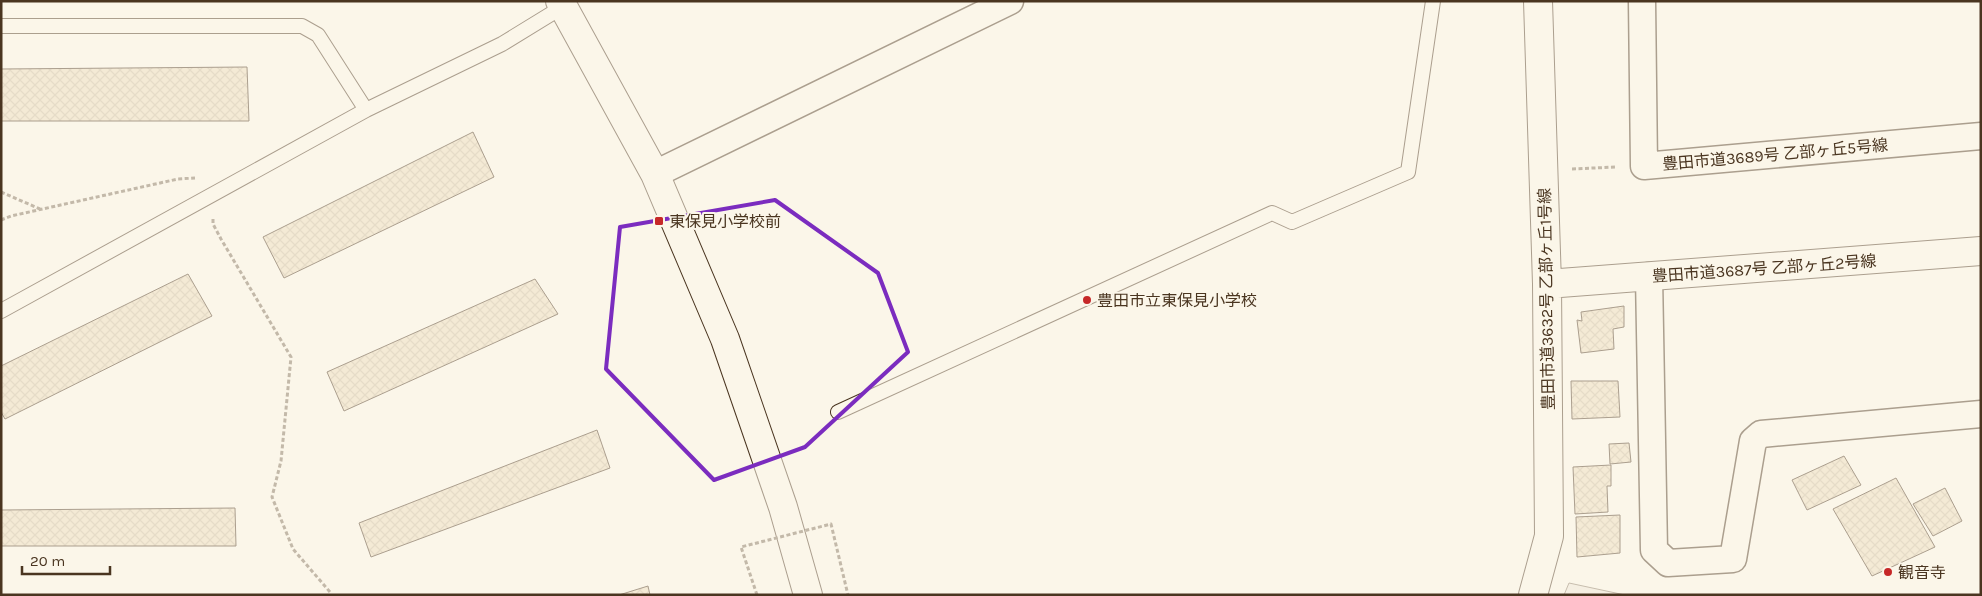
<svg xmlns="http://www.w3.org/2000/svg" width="1982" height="596" font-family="Karla,'Noto Sans JP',sans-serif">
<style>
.parking{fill:#ede7d9;stroke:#887966}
.building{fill:url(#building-cross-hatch);stroke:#4a3520}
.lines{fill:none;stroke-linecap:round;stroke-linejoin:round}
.lane-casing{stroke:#4a3520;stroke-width:16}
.street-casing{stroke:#4a3520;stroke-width:29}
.secondary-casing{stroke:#4a3520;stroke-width:30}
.path{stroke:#7f6f5c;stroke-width:3;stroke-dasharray:4 2.5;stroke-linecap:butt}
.lane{stroke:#fbf6e9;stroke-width:14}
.street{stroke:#fbf6e9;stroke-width:26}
.secondary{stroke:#fbf6e9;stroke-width:28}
.path-bridge{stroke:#7f6f5c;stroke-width:3;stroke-dasharray:4 2.5;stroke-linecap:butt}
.marked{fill:none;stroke:#7b2cbf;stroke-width:4;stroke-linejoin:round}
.poi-dot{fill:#c62828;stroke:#fbf6e9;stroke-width:2}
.labels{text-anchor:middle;stroke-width:4;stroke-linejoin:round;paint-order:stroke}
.street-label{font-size:16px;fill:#4a3520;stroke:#fbf6e9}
.poi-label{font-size:16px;fill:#4a3520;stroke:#fbf6e9;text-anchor:start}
</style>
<defs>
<pattern id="building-cross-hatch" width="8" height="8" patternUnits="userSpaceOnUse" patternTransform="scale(1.25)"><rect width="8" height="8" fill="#ecdcbc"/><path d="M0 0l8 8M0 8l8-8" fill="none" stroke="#ccbda1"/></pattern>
</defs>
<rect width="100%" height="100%" fill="#fbf6e9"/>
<path class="parking" d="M1569 583 1625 595H1564Z"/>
<path class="building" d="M247 67 249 121H1V69Z
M473 132 494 177 284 278 263 237Z
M188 274 212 316 5 419 1 412V366Z
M535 279 558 314 344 411 327 372Z
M1624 306V327L1613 329 1614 349 1581 353 1577 320 1582 321 1581 312Z
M1571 381H1618L1620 417 1572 419Z
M597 430 610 468 371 557 359 523Z
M1629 443 1631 462 1610 464 1609 444Z
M1844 456 1861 485 1807 510 1792 480Z
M1611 465V486H1607L1608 512 1575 514 1573 467Z
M1896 478 1935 547 1872 576 1833 509Z
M1945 488 1962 521 1933 536 1913 504Z
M235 508 236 546H1V510Z
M1620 515V553L1577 557 1576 517Z
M648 586 650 595H619Z"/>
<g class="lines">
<g class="lane-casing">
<path id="lane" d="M1 26H302L318 35 366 110
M1 311 366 110 502 44 564 6
M838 412 1272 213 1292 222 1408 172 1433 1"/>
</g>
<g class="street-casing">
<path id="street" d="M1642 1 1644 166 1981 136
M655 174 1010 1
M1649 276 1654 550 1668 563 1733 559 1753 441 1761 434 1981 414"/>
</g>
<g class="secondary-casing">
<path id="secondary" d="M560 1 655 174 725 339 783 507 808 595
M1547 284 1981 251
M1533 595 1549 536 1547 284 1538 1"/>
</g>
<path class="path" d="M1572 169 1616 167
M1 192 40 209
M213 219V224L221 239 291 357 281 461 272 497 293 549 330 592 329 595
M1 220 11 216 178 179 195 178"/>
<use href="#lane" class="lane"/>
<use href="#street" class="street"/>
<use href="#secondary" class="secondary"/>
<path class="path-bridge" d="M757 595 741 547 831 524 848 595"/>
</g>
<path d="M0 0H1982V596H0ZM775 200 878 273 908 352 805 447 714 480 606 369 620 227Z" fill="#fbf6e9" fill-opacity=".55" fill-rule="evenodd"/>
<path class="marked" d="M775 200 878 273 908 352 805 447 714 480 606 369 620 227Z"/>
<g class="poi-dot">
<rect x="654" y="216" width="10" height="10" rx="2.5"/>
<circle cx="1087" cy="300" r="5"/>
<circle cx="1888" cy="572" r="5"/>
</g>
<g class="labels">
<g class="street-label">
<text transform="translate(1775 154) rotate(-5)" y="6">豊田市道3689号 乙部ヶ丘5号線</text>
<text transform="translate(1764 268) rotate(-4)" y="6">豊田市道3687号 乙部ヶ丘2号線</text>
<text transform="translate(1546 299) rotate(-91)" y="6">豊田市道3632号 乙部ヶ丘1号線</text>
</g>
<g class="poi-label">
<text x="669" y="227">東保見小学校前</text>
<text x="1097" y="306">豊田市立東保見小学校</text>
<text x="1898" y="578">観音寺</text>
</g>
</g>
<rect width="1982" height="596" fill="none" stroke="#4a3520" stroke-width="5"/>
<path d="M22 566v8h88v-8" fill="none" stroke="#4a3520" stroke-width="2.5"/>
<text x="30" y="566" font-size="15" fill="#4a3520" stroke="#fbf6e9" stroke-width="4" paint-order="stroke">20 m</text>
</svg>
